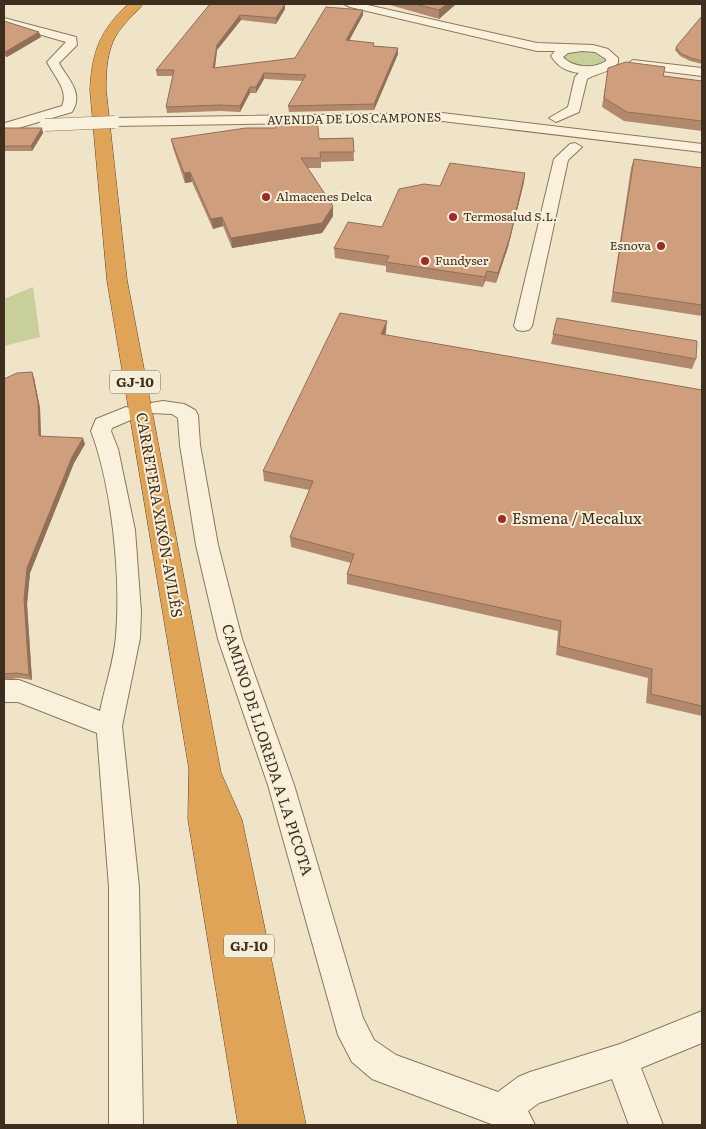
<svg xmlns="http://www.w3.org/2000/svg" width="706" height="1129" font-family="Literata,serif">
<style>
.green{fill:#c9cf9b}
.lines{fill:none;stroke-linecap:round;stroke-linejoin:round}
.minor-casing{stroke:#8d765c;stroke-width:2}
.highway-casing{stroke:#5b4430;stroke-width:1}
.minor{fill:#faf1dc;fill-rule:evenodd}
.highway{fill:#e0a458;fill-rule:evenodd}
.minor-bridge-casing{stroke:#8d765c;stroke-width:13;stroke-linecap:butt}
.minor-bridge{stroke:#faf1dc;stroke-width:12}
.wall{fill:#b2896c}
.shaded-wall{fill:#916f58}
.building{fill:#cf9f7d;stroke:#916f58}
.poi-dot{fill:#9e2a2b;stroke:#f7eed8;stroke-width:2}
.labels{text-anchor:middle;stroke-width:4;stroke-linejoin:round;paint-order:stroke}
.far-street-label{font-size:12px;fill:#3d2e20;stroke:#f7eed8}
.far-poi-label{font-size:12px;fill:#3d2e20;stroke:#f7eed8;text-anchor:start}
.shield{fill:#f7eed8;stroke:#756857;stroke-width:1}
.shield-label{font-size:14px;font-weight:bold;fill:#3d2e20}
.street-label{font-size:15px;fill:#3d2e20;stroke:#f7eed8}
.poi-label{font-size:15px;fill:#3d2e20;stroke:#f7eed8;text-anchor:start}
</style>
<rect width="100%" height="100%" fill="#f0e4c8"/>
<path class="green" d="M578 50 598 52 606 58 607 61C590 70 578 69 563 57L567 52Z
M33 287 40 337 4 346V299Z"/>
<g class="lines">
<g class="minor-casing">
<path id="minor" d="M344 4H363L537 43 593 45 608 49 618 58V63C611 72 597 73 587 79L579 112 556 122 549 118 568 107 575 77 579 73C566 71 558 67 551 56L555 51H537L350 7ZM582 51 595 52 606 59V61C594 69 573 68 563 57L568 53Z
M4 18 76 37 77 45 59 63C68 80 84 92 72 112L15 129H5V123L62 106C69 90 54 76 47 62L66 42 4 24Z
M633 60 702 68V76L629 67 627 64Z
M442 113 702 144V152L442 121 115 126 108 122 115 118Z
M575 143 582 147 568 160 532 326 529 330 523 331 517 330 514 326 554 159 570 144Z
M163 401 184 404 195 410 198 415 200 445 218 545 242 639 294 785 363 1018 374 1040 396 1055 498 1092 518 1077 530 1072 620 1044 702 1011V1043L641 1068 663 1125H629L612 1079 539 1103 528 1111 535 1125H494L372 1079 352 1062 338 1035 268 785 218 639 196 545 180 445 178 418 172 414 151 413 148 408 151 403Z
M126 407 133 409 136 414 133 419 112 428 111 431 118 449 135 530 141 612 140 638 122 726 139 887 143 1125H109V887L97 733 18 702H4V680H19L100 711C105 686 114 661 116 636 121 577 112 486 91 431L96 419Z"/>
</g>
<g class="highway-casing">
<path id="highway" d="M128 4H143C137 12 128 19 122 27 107 45 106 68 106 90L127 280 221 773 242 820 306 1125H238L188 819 189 769 107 280 90 90C92 51 100 31 128 4Z"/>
</g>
<use href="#minor" class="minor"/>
<use href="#highway" class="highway"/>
<g class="minor-bridge-casing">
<path id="minor-bridge" d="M45 125 115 122"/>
</g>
<use href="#minor-bridge" class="minor-bridge"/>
</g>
<path class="wall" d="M210 4 285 9 276 24 241 20 217 50 215 68 295 58 363 10V15L349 41 374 43V46L398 48V54L374 110 289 112 288 106 303 81 264 79 256 93H250L240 112 220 111 167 113 166 107 173 76H157L156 70Z
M390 4H456L439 19 390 5Z
M702 16V64L690 61 680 56 675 50 676 47Z
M4 21 41 37 7 57 4 56Z
M608 68 702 81V131L624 121 602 107Z
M4 128 43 133 32 151H4Z
M353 138 354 161 321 162V168H308L333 206V216L322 233 232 248 223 226 213 229 192 182 185 183 173 148 171 139Z
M634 159 702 168V316L611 302 631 168Z
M524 182 508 247 496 283 485 281 483 287 386 272V266L335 258 334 248 382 227 440 186Z
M557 318 696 359 692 369 551 344Z
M386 332 385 335 702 390V716L646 703 648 678 556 655 558 631 347 584V574L351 563 291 547 290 537 309 490 264 481 263 471Z
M32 372 34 378 40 408 41 436 85 444 74 463 30 573 27 604 32 680 19 678 4 680V379Z"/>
<path class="shaded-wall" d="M285 4V9L276 24V18Z
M447 4H456L439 19V10Z
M363 10V15L346 46V40Z
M240 15 241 20 217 50 214 74 213 68 217 45Z
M39 32 41 37 7 57 5 52Z
M398 48V54L374 110V104Z
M264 73V79L256 93V87Z
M250 87V93L240 112V106Z
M42 128 43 133 32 151 31 146Z
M190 172 192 182 185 183 184 173Z
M525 173 524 182 508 247 496 283 498 273Z
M333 206V216L322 233 232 248 231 238Z
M222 217 223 226 213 229 211 219Z
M487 271 485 281 483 287 485 277Z
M387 321 386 332 381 345V334Z
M32 372 34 378 40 408 41 442 39 436Z
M83 438 85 444 74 463 30 573 27 604 32 680 29 675 24 599 27 568 72 457Z"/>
<path class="building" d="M210 4H285L276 18 240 15 217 45 213 68 295 58 326 7 363 10 346 40 374 43 373 46 398 48 374 104 288 106 306 75 264 73 256 87H250L240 106 220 105 166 107 174 70H156Z
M415 4H447L439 10Z
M702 16V61L691 58 680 53 676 47Z
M4 21 39 32 5 52H4Z
M626 62 665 67 663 76 702 81V121L627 112 604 98 608 68Z
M317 117 319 139 353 138 354 152H320L321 158H301L333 206 322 223 231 238 222 217 211 219 190 172 184 173 171 139 246 128H275L278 123Z
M4 128H42L31 146H4Z
M634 159 702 168V305L613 292Z
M450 163 525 173 510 237 498 273 487 271 485 277 386 262 389 256 334 248 348 222 382 227 399 189 424 184 440 186Z
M340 313 387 321 381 334 702 390V706L651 694 652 669 559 646 561 621 347 574 354 554 290 537 313 481 263 471Z
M557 318 697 341 696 359 553 334Z
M32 372 38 402 39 436 83 438 72 457 27 568 24 599 29 675 16 673 4 674V379L17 373Z"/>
<g class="poi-dot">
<circle cx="266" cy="197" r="5"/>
<circle cx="453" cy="217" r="5"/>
<circle cx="661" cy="246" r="5"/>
<circle cx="425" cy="261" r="5"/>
<circle cx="502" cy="519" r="5"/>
</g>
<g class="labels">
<g class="far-street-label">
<text transform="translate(354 119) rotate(-1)" y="4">AVENIDA DE LOS CAMPONES</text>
</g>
<g class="far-poi-label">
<text x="276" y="201">Almacenes Delca</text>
<text x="463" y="221">Termosalud S.L.</text>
<text x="651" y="250" text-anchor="end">Esnova</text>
<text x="435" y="265">Fundyser</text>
</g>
<g class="shield">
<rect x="110" y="370.5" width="50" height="23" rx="4"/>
<rect x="224" y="934.5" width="50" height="23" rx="4"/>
</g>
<g class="shield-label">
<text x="135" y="387">GJ-10</text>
<text x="249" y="951">GJ-10</text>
</g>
<g class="street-label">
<text transform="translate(159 515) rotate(80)" y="5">CARRETERA XIXÓN-AVILÉS</text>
<text transform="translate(267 750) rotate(72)" y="5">CAMINO DE LLOREDA A LA PICOTA</text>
</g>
<g class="poi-label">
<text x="512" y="524">Esmena / Mecalux</text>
</g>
</g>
<rect width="706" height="1129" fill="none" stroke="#3d2e20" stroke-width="10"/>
</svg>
